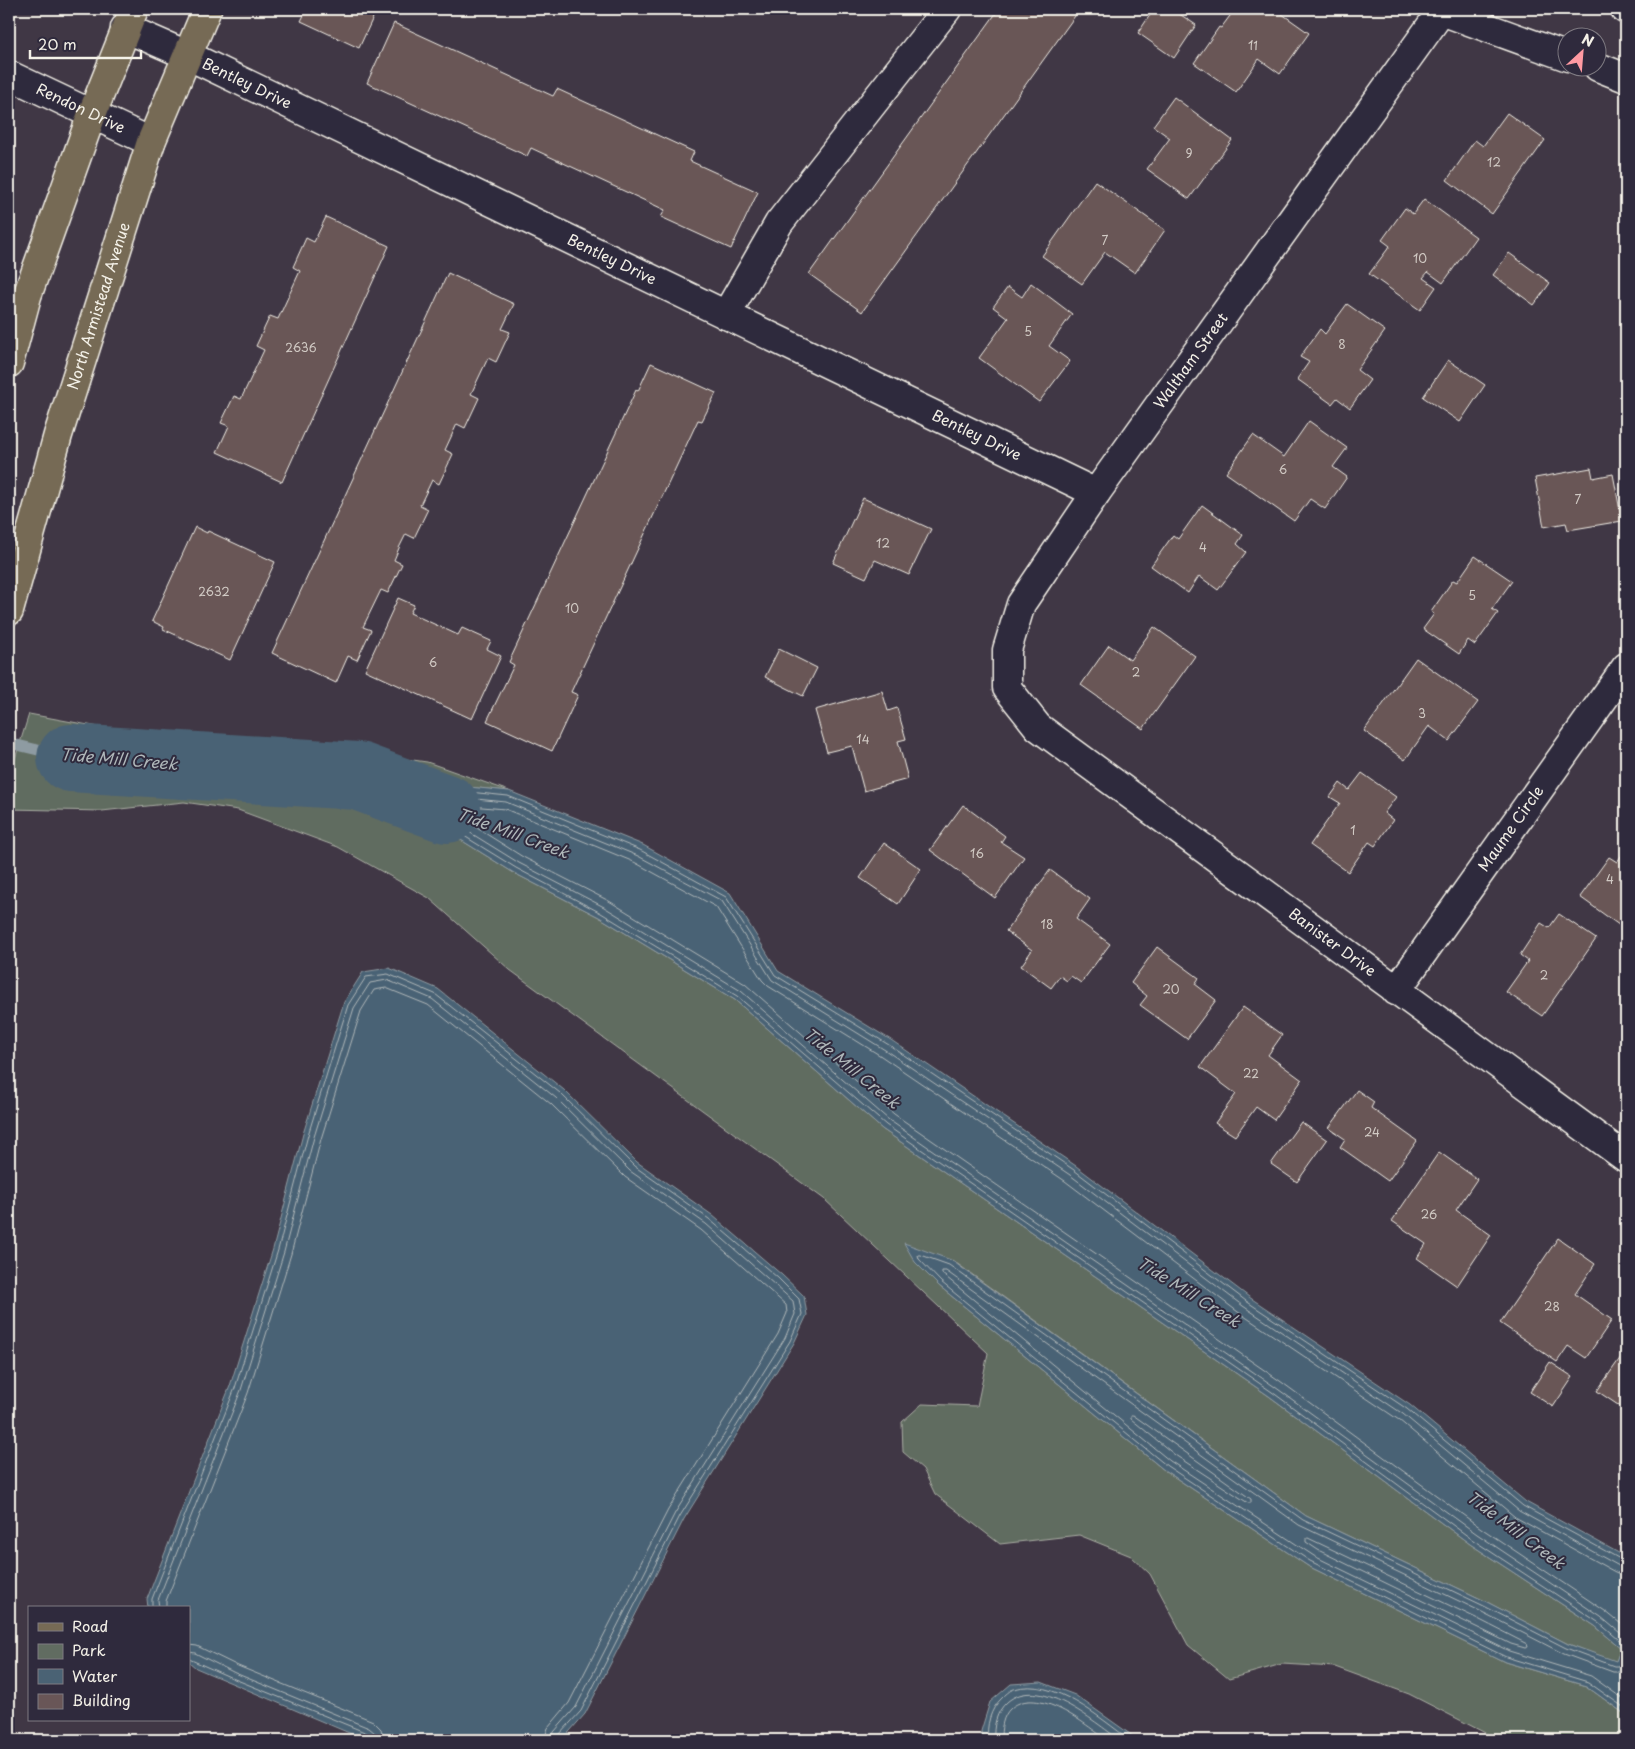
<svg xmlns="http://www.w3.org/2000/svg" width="1635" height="1749" font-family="'Playpen Sans',sans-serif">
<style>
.green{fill:#616c61;stroke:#aaaea4}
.water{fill:#4a6274;stroke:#8e9ba2}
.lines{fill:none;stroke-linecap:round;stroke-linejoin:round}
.shore{stroke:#b0b8ba;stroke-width:1}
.stream{stroke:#8e9ba2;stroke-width:11}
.river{stroke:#4a6274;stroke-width:68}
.building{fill:#695657;stroke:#f4f1e8}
.minor-casing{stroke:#f4f1e8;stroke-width:31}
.major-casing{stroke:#f4f1e8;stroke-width:31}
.minor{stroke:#2f2a3d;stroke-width:28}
.major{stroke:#766a55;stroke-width:28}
.labels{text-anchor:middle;stroke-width:4;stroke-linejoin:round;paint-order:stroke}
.number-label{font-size:12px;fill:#d1cac4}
.street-label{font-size:15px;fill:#f4f1e8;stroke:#2f2a3d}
.water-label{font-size:16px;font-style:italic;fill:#b0b8ba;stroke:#2f2a3d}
</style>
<rect width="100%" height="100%" fill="#403745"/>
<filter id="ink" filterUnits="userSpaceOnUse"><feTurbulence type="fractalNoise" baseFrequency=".02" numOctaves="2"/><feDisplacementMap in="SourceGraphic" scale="10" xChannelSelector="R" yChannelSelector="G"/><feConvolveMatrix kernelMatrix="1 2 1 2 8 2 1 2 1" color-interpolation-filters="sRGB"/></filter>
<g filter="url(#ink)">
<path class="green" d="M29 714 148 736 307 745 427 762 509 791 360 777 514 873 599 917 735 1000 882 1129 1269 1396 1470 1544 1595 1626 1621 1648 1616 1662 1568 1644 1485 1601 1306 1516 952 1260 938 1285 1164 1470 1308 1566 1505 1662 1586 1686 1626 1715V1740H1499L1409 1694 1335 1667 1282 1664 1229 1679 1188 1645 1150 1574 1131 1556 1079 1535 1000 1544 935 1494 923 1469 903 1452 902 1422 922 1404 977 1406 988 1353 824 1199 510 970 429 898 338 847 238 810 184 802 102 811 9 809V778Z"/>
<path class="water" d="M358 776 509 791 643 845 730 893 778 971 891 1040 1076 1166 1249 1297 1410 1405 1526 1502 1626 1557V1715L1586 1686 1505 1662 1308 1566 1164 1470 938 1285 915 1262 904 1243 951 1260 1306 1516 1485 1601 1568 1644 1616 1661 1621 1648 1595 1626 1470 1544 1269 1396 882 1129 735 1000 599 917 514 873Z
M389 968 438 989 564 1090 637 1162 712 1215 782 1275 804 1296 807 1315 794 1343 684 1519 585 1714 562 1740H372L354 1735 196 1668 189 1662V1608H148L147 1599 230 1386 273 1249 303 1134 344 1002 363 972Z
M1041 1682 1075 1695 1137 1739 1142 1740H983L981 1731 990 1702 1011 1684Z"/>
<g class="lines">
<path class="shore" d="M1133 1415 1251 1499V1503H1248L1175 1455 1131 1419V1417Z
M1308 1538 1476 1618 1527 1644 1528 1647 1525 1648 1511 1644 1318 1550 1306 1542V1540Z
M1626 1561 1622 1560 1523 1506 1407 1409 1246 1301 1074 1170 889 1045 775 975 726 897 640 850 508 796 390 784 387 786 388 789 516 868 601 913 737 996 886 1125 1272 1392 1473 1540 1598 1622 1625 1645C1626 1651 1623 1661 1618 1666H1614L1566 1648 1482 1605 1303 1520 949 1265 921 1255H918L919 1259 941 1282 1167 1466 1310 1561 1506 1657 1588 1682 1626 1709
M1626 1567 1619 1566 1519 1511 1403 1414 1243 1306 1070 1175 885 1050 772 980 722 901 638 856 506 802 416 793 413 794 414 798 519 863 604 907 741 991 889 1120 1275 1387 1477 1534 1601 1617 1626 1638
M1626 1575 1615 1572 1515 1517 1399 1420 1238 1312 1065 1181 881 1056 768 986 762 980 716 907 634 862 505 809 447 804 444 805 445 808 523 857 609 901 745 984 894 1114 1280 1381 1481 1528 1605 1611 1626 1628
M152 1608V1599L235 1388 278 1250 308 1135 348 1005 366 977 388 974 435 994 560 1093 634 1166 709 1219 778 1278 799 1299 802 1314 790 1341 680 1516 581 1711 559 1735 558 1740
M159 1608 158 1600 241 1390 284 1252 314 1137 354 1008 370 983 387 980 432 999 556 1098 630 1171 706 1224 793 1301 795 1314 785 1338 675 1513 576 1707 554 1732 552 1740
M166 1608V1601L248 1393 291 1254 321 1139 361 1011 374 990 386 988 428 1005 551 1104 625 1177 701 1230 786 1305 787 1313 778 1334 668 1510 569 1703 548 1728 544 1740
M189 1645 197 1646 238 1666 373 1721 381 1729 384 1740
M189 1652 195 1653 235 1673 369 1728 375 1733 376 1740
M189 1659 232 1678 367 1733 370 1736V1740
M1626 1666 1620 1672H1613L1564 1654 1480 1611 1299 1525 946 1271H942V1274L946 1277 1170 1461 1314 1556 1509 1651 1591 1676 1626 1701
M988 1740C986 1726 990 1709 1002 1698 1005 1695 1010 1690 1014 1689 1054 1677 1100 1718 1130 1740
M994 1740C993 1726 996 1712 1007 1702 1039 1674 1093 1721 1120 1740
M1001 1740C1001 1729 1002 1716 1011 1708 1038 1685 1085 1724 1107 1740"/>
<path class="stream" d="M9 743 71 758"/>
<path class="river" d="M71 758 358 776 447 809"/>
</g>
<path class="building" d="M307 9H377L359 48 301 21Z
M999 9H1080L862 312 809 274Z
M1154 9H1172L1196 25 1174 58 1138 33Z
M1235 9H1275L1309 33 1280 74 1259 59 1236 92 1194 63 1219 27 1221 28Z
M394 23 553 96 557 89 694 152 690 161 758 192 731 249 661 217 665 210 531 148 527 156 367 83Z
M1174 97 1232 140 1189 199 1147 169 1170 138 1153 126Z
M1507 113 1545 140 1492 214 1447 180 1475 140 1483 146Z
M1095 181 1165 230 1135 273 1105 252 1082 284 1042 256Z
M1424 199 1476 237 1443 283 1428 272 1423 278 1436 287 1420 310 1369 274 1390 246 1382 240 1405 208 1413 214Z
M326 217 389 246 282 482 217 452 229 426 221 423 234 396 241 399 264 350 256 346 270 316 278 319 300 271 293 267 306 238 314 242Z
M1509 253 1550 283 1534 305 1493 275Z
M448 273 514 304 502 329 510 332 496 362 488 358 471 394 479 398 465 428 457 424 445 450 453 454 439 484 432 480 420 505 428 509 414 538 406 534 399 548 394 560 402 564 388 593 381 590 363 627 371 630 357 660 348 656 336 683 272 653Z
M1031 283 1072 314 1049 346 1070 361 1039 402 979 358 1008 318 993 307 1008 287 1022 297Z
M1347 304 1385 331 1357 370 1370 380 1350 408 1337 398 1332 404 1297 379 1309 362 1300 357 1320 329 1325 334Z
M1448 360 1485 385 1460 422 1423 397Z
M651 363 716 393 702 421 698 420 571 692 578 695 552 751 487 721 514 665 509 662 636 390 638 391Z
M1309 421 1347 448 1333 467 1347 477 1325 509 1310 499 1294 521 1226 473 1253 435 1284 457Z
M1591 468 1593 478 1613 474 1622 521 1568 530 1566 523 1544 527 1535 478Z
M863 498 931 529 909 575 875 560 866 578 833 563Z
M1202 505 1243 535 1237 544 1246 552 1218 590 1199 576 1188 593 1151 566 1173 535 1178 539Z
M195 527 207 533 208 531 275 562 230 660 163 629 164 627 152 621Z
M1475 556 1512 581 1492 609 1498 613 1475 645 1468 640 1459 654 1423 629 1434 614 1431 612 1453 580 1457 582Z
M398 598 414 605 410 613 458 635 462 628 491 641 487 649 501 656 472 719 365 670Z
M1154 627 1195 656 1143 729 1081 685 1109 645 1130 660Z
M779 649 817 668 803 696 765 677Z
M1416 658 1478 702 1449 741 1429 726 1405 760 1364 731Z
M882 691 888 711 897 708 906 739 898 741 908 779 864 791 852 746 827 752 815 710Z
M1362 773 1396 797 1384 813 1393 820 1375 846 1369 842 1348 872 1310 845 1340 803 1330 797 1340 783 1349 790Z
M963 805 1005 836 1001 842 1024 857 995 898 930 850Z
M884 843 921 869 898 904 860 878Z
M1626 849V933L1622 929 1623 928 1580 897 1609 857 1617 862Z
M1050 870 1090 899 1076 919 1110 944 1081 983 1071 976 1067 981 1060 976 1051 988 1021 966 1032 950 1006 931Z
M1559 914 1596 939 1542 1016 1506 992 1528 961 1520 955 1541 923 1549 928Z
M1157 947 1199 978 1195 984 1216 1000 1187 1039 1140 1005 1147 996 1131 983Z
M1243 1007 1282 1035 1268 1055 1302 1080 1274 1120 1256 1107 1235 1136 1215 1123 1236 1094 1200 1067Z
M1357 1090 1374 1102 1371 1108 1417 1141 1388 1181 1340 1147 1345 1139 1329 1128Z
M1301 1122 1327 1140 1297 1182 1271 1164Z
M1439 1152 1477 1179 1456 1210 1491 1235 1457 1286 1417 1258 1426 1244 1392 1221Z
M1558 1238 1595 1264 1575 1294 1612 1320 1586 1358 1568 1346 1557 1362 1500 1323Z
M1626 1350V1400L1621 1407 1597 1391Z
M1550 1362 1573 1377 1553 1407 1530 1392Z"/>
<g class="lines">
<g class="minor-casing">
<g id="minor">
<path d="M1436 9 1568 57"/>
<path id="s1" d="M1443 9 1096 493 1021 604 1007 650V688L1038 727 1626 1158"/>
<path d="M1625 9H1626"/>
<path id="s2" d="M125 28 187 55 1096 493"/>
<path d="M1598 67 1626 78"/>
<path id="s3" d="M9 75 151 142"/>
<path d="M726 315 779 223 947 9"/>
<path id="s4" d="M1396 991 1626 667"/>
</g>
</g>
<g class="major-casing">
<g id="major">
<path d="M9 363 27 296 92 114 134 9"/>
<path id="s5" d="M9 611 58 435 151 142 207 9"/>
</g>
</g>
<use href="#minor" class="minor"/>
<use href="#major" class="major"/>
</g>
</g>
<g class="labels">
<g class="number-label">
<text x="1253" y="50">11</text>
<text x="1189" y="158">9</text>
<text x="1494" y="167">12</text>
<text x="1105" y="245">7</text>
<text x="1420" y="263">10</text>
<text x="1028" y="336">5</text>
<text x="1342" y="349">8</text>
<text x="301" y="352">2636</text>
<text x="1283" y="474">6</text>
<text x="1578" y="504">7</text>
<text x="883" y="548">12</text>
<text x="1203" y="552">4</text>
<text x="214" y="596">2632</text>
<text x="1472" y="600">5</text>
<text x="572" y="613">10</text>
<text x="433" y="667">6</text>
<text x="1136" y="677">2</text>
<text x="1422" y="718">3</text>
<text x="863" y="744">14</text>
<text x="1353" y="835">1</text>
<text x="977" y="858">16</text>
<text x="1610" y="884">4</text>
<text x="1047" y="929">18</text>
<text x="1544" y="980">2</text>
<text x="1171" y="994">20</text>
<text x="1251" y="1078">22</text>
<text x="1372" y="1137">24</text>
<text x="1429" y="1219">26</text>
<text x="1552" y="1311">28</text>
</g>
<g class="street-label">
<text dy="5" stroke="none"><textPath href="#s2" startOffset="134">Bentley Drive</textPath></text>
<text dy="5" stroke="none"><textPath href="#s3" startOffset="79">Rendon Drive</textPath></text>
<text dy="5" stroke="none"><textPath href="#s2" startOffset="539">Bentley Drive</textPath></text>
<text dy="5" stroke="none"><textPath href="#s5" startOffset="318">North Armistead Avenue</textPath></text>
<text transform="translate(1191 361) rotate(-54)" y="5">Waltham Street</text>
<text dy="5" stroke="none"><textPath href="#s2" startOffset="944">Bentley Drive</textPath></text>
<text dy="5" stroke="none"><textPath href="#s4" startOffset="199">Maume Circle</textPath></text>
<text dy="5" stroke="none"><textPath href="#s1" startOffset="1230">Banister Drive</textPath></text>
</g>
<g class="water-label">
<text transform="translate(119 759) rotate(5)" y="6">Tide Mill Creek</text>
<text transform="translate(513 833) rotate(20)" y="6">Tide Mill Creek</text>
<text transform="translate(852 1068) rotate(39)" y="6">Tide Mill Creek</text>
<text transform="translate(1189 1292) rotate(32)" y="6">Tide Mill Creek</text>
<text transform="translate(1516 1530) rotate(37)" y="6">Tide Mill Creek</text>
</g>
</g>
<rect width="1635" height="1749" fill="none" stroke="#2f2a3d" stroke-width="30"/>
<rect x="15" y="15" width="1605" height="1719" fill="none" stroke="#f4f1e8" stroke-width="2" filter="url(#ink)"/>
<rect x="28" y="1606" width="162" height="115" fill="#2f2a3d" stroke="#7e7a81"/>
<rect x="38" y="1623" width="25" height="8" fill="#766a55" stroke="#7e7a81"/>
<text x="72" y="1632" font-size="15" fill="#f4f1e8">Road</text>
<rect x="38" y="1644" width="25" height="15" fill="#616c61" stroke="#7e7a81"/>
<text x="72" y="1656" font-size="15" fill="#f4f1e8">Park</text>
<rect x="38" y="1669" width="25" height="15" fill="#4a6274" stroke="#7e7a81"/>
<text x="72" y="1682" font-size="15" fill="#f4f1e8">Water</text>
<rect x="38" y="1694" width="25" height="15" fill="#695657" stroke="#7e7a81"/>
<text x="72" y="1706" font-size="15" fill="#f4f1e8">Building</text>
<g transform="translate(1582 52) rotate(26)"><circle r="24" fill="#2f2a3d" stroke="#7e7a81"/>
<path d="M0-4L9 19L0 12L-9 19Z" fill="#ff9aa2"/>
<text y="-8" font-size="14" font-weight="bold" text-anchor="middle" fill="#f4f1e8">N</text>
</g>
<path d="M30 50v8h111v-8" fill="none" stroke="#f4f1e8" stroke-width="2.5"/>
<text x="38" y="50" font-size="15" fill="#f4f1e8" stroke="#2f2a3d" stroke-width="4" paint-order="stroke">20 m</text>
</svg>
